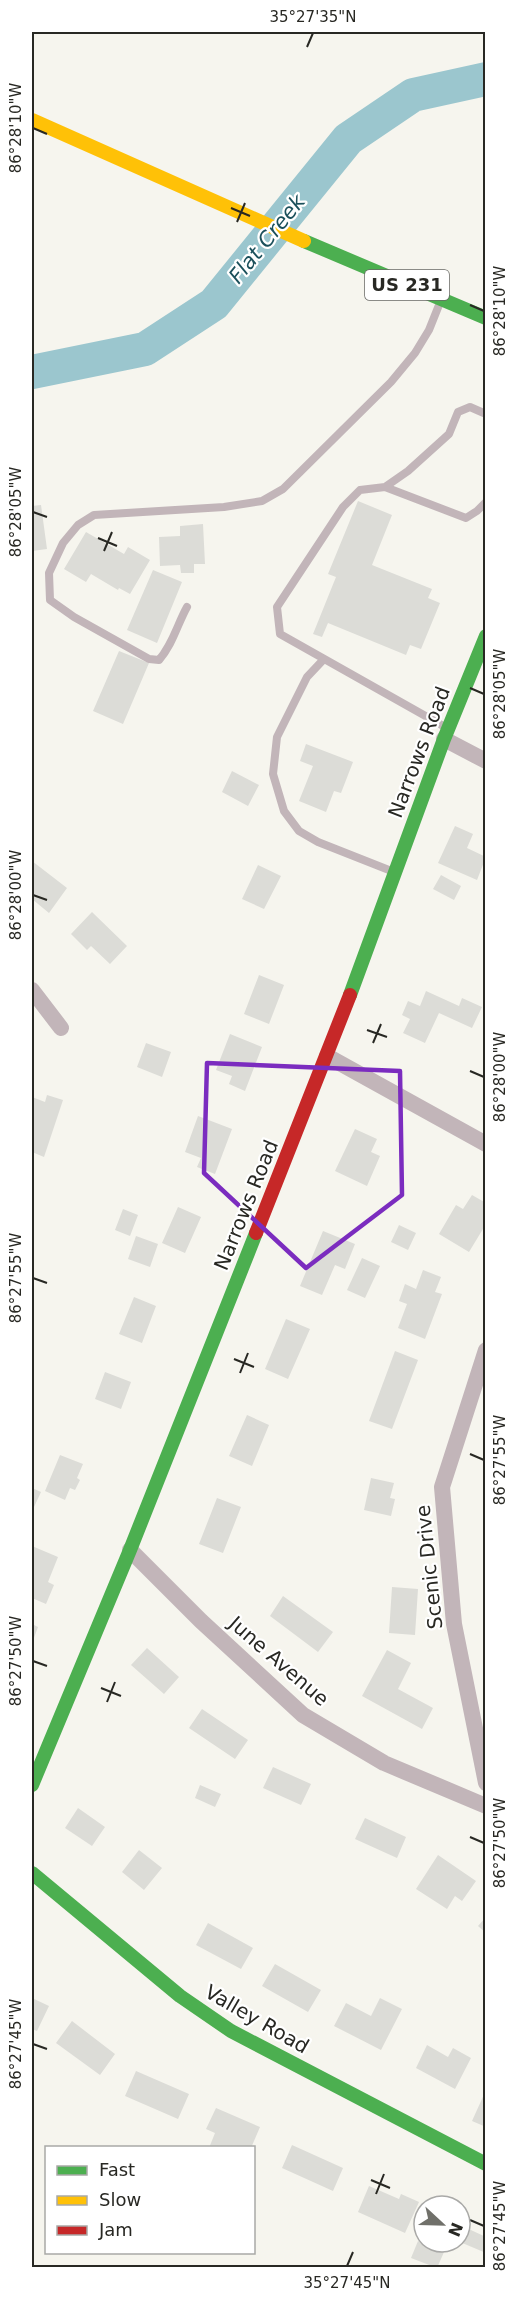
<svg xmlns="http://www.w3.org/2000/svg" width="517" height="2299" font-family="'DejaVu Sans',sans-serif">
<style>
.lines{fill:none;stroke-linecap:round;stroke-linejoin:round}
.river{stroke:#9bc6ce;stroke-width:34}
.building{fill:#dcdcd7}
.lane{stroke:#c2b5b9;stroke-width:8}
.street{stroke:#c2b5b9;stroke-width:16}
.fast{stroke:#4caf50;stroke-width:14}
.slow{stroke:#ffc107;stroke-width:14}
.jam{stroke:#c62828;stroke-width:14}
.marked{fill:none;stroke:#7b2cbf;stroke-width:4.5;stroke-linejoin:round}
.ticks{fill:none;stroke:#282823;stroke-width:2}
.labels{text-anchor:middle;stroke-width:4.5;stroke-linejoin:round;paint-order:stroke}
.shield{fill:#fff;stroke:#686865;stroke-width:1.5}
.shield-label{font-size:18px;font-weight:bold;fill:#282823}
.street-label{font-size:20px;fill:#282823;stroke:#fff}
.water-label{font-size:21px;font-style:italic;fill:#1b505b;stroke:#fff}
.neatline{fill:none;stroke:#282823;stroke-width:2}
.ticks-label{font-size:15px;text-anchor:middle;fill:#282823}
</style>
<rect width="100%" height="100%" fill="#f6f5ee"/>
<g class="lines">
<path class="river" d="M32 372 145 349 214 304 348 139 413 95 486 79"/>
</g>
<path class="building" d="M358 501 392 515 372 565 432 589 428 598 440 603 421 649 410 645 406 655 328 623 322 637 313 634 336 577 328 574Z
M41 505 47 549 32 551V506Z
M203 524 205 564H194V573H181L180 565 160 566 159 537 180 536V526Z
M86 532 124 554 128 547 150 560 130 594 119 588 118 590 91 574 86 582 64 569Z
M153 570 182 582 157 643 127 630Z
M119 651 149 663 123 724 93 711Z
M306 744 353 762 341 793 334 791 326 812 299 801 313 766 300 761Z
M232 771 259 785 248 806 222 792Z
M455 826 473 834 467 848 486 857 477 880 438 863Z
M32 861 67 888 49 913 32 899Z
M258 865 281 876 264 909 242 899Z
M441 875 461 886 454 900 433 889Z
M92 912 127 946 110 964 91 946 87 950 71 934Z
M259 975 284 985 269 1024 244 1014Z
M426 991 459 1006 462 998 482 1007 472 1028 439 1013 425 1043 403 1033 410 1019 402 1015 408 1001 420 1006Z
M230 1034 262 1047 245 1091 229 1084 232 1076 216 1070Z
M146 1043 171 1052 162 1077 137 1067Z
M47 1095 63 1100 44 1157 32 1152V1097L45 1102Z
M198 1116 232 1129 215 1174 197 1167 201 1158 185 1152Z
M355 1129 377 1139 371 1152 380 1156 367 1186 335 1171Z
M472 1195 486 1203V1224L469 1252 439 1234 456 1205 463 1209Z
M178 1207 201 1217 185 1253 162 1243Z
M123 1209 138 1215 130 1236 115 1230Z
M399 1225 416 1233 408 1250 391 1242Z
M323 1231 355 1244 345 1269 335 1265 322 1295 300 1286Z
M136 1236 158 1244 150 1267 128 1259Z
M362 1258 380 1266 365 1298 347 1290Z
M423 1270 441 1277 435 1292 442 1294 425 1339 398 1328 407 1304 399 1301 405 1284 416 1289Z
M134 1297 156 1306 142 1343 119 1334Z
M286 1319 310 1329 288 1379 265 1369Z
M395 1351 418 1360 392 1429 369 1421Z
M105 1372 131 1382 121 1409 95 1399Z
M247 1415 269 1425 252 1466 229 1456Z
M60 1455 83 1464 77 1478 80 1480 75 1490 70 1488 65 1500 45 1491Z
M371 1478 394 1483 390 1498 395 1499 391 1516 364 1510Z
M32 1488 41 1492 34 1507 32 1506Z
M217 1498 241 1507 223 1553 199 1544Z
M32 1546 58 1557 48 1582 54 1585 46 1604 32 1598Z
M392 1587 418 1589 415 1635 389 1633Z
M283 1596 333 1632 318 1652 270 1616Z
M32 1624 38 1627 32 1643Z
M147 1648 179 1677 164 1694 131 1665Z
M387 1650 411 1663 398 1689 433 1708 422 1729 362 1696Z
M202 1709 248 1740 235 1759 189 1728Z
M273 1767 311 1784 301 1805 263 1788Z
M200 1785 221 1794 215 1807 195 1798Z
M78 1808 105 1827 92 1846 65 1828Z
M365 1818 406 1837 397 1858 355 1839Z
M139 1850 162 1868 144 1890 122 1872Z
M438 1855 476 1881 462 1901 455 1896 447 1909 416 1889Z
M486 1917V1933L478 1926Z
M208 1923 253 1948 241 1969 196 1945Z
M275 1964 321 1990 308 2012 262 1986Z
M32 1998 49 2006 37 2031 32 2029Z
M380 1998 402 2009 381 2050 334 2026 346 2003 371 2016Z
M72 2021 115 2054 100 2075 56 2043Z
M427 2045 448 2057 453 2048 471 2058 455 2089 416 2068Z
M136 2071 189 2094 178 2119 125 2096Z
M486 2090V2127L472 2121Z
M216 2108 260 2127 251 2148H209L215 2133 206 2129Z
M292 2145 343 2168 333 2191 282 2168Z
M369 2186 399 2199 401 2194 419 2202 405 2233 358 2212Z
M460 2225 486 2237V2253L460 2242Z
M418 2241 444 2252 437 2268 411 2258Z"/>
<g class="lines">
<path class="lane" d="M385 487 466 518 477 511 486 502
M187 607C177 625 173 644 159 660L149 659 74 617 50 600 49 573 63 543 78 525 94 515 224 507 262 501 283 489 391 382 415 353 429 330 439 305
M324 659 307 677 277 737 273 774 284 811 299 831 318 842 394 872
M445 727 280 634 277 607 343 507 360 490 385 487 408 471 449 434 458 412 470 407 486 414"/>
<path class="street" d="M444 739 486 761
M32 990 61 1028
M327 1056 486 1144
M486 1350 442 1487 454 1624 486 1783
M130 1550 201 1621 303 1715 384 1763 486 1806"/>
<path class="fast" d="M304 241 486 318
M350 995 444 739 486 636
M32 1785 130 1550 256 1233
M32 1873 180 1996 231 2031 486 2164"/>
<path class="slow" d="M32 120 304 241"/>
<path class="jam" d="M256 1233 350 995"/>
</g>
<path class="marked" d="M207 1063 400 1071 402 1195 306 1268 204 1173Z"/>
<path class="ticks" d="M307 47 313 33M33 128 47 134M231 208 250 216M237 222 245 203M470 305 484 311M33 512 47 517M98 538 117 546M104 551 112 532M470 688 484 694M33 895 47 900M367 1030 387 1037M373 1043 381 1024M470 1071 484 1077M33 1278 47 1283M234 1359 254 1367M240 1373 248 1353M470 1454 484 1460M33 1661 47 1666M101 1688 121 1696M107 1702 115 1682M470 1837 484 1843M33 2044 47 2049M371 2180 390 2188M376 2194 384 2174M470 2220 484 2226M347 2266 353 2252"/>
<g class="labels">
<rect class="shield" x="365" y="270" width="84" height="30" rx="4.5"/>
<g class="shield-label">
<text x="407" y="291">US 231</text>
</g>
<g class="street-label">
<text transform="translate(419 752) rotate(-69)" y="7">Narrows Road</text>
<text transform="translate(246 1205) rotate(-68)" y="7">Narrows Road</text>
<text transform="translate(429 1567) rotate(-96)" y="7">Scenic Drive</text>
<text transform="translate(279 1661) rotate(41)" y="7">June Avenue</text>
<text transform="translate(257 2019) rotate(30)" y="7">Valley Road</text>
</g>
<g class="water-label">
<text transform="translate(267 239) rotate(-51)" y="7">Flat Creek</text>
</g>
</g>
<rect width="517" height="2299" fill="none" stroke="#ffffff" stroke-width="66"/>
<rect x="45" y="2146" width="210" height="108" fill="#ffffff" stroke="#a9a9a7" stroke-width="1.5"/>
<rect x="57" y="2166" width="30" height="9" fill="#4caf50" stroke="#a9a9a7" stroke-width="1.5"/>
<text x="99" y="2176" font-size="18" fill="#282823">Fast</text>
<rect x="57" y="2196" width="30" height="9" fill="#ffc107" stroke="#a9a9a7" stroke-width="1.5"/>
<text x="99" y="2206" font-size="18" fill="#282823">Slow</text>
<rect x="57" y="2226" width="30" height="9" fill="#c62828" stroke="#a9a9a7" stroke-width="1.5"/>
<text x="99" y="2236" font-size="18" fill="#282823">Jam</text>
<g transform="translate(442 2224) rotate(112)"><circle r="28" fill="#ffffff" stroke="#a9a9a7" stroke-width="1.5"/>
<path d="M0-4.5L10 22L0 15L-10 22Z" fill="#70706a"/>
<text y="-9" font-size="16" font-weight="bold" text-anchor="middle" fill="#282823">N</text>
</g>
<rect x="33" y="33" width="451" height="2233" class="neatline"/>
<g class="ticks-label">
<text x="313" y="22">35°27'35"N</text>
<text transform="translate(16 128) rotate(-90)" y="5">86°28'10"W</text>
<text transform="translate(500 311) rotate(-90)" y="5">86°28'10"W</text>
<text transform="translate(16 512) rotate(-90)" y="5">86°28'05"W</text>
<text transform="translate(500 694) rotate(-90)" y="5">86°28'05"W</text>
<text transform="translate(16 895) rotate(-90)" y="5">86°28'00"W</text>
<text transform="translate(500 1077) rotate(-90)" y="5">86°28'00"W</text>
<text transform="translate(16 1278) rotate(-90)" y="5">86°27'55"W</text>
<text transform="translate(500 1460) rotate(-90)" y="5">86°27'55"W</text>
<text transform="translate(16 1661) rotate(-90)" y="5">86°27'50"W</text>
<text transform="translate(500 1843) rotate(-90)" y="5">86°27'50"W</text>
<text transform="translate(16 2044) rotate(-90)" y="5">86°27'45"W</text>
<text transform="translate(500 2226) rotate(-90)" y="5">86°27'45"W</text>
<text x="347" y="2288">35°27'45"N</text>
</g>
</svg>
